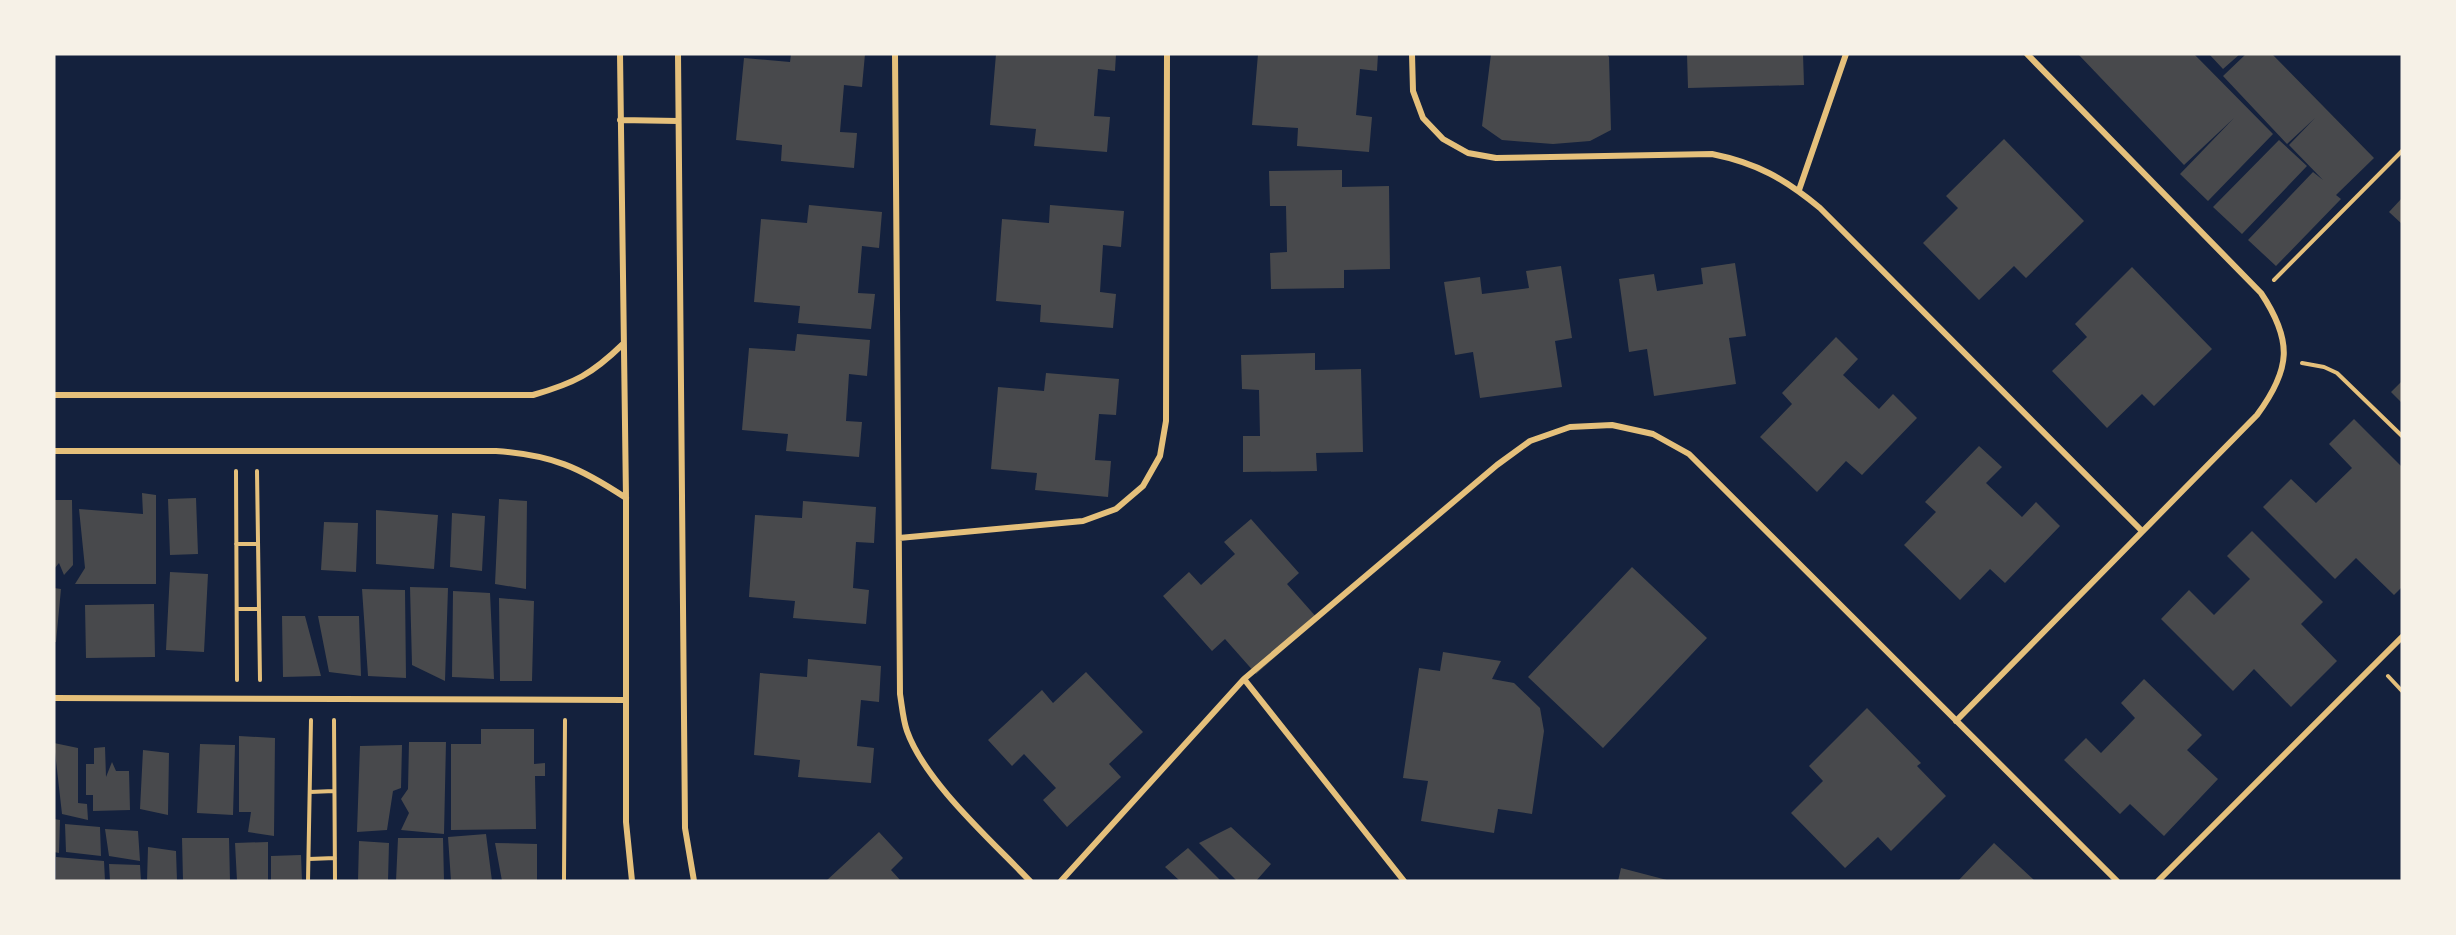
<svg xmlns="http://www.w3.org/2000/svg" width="2456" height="935" font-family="Barlow,sans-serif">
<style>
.building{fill:#48494c}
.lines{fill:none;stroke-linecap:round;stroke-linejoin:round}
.path{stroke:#e5c07b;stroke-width:4}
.minor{stroke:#e5c07b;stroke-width:6}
</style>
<rect width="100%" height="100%" fill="#14213d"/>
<path class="building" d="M791 54H865L862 87 844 85 840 132 857 133 854 168 781 161 782 145 736 140 744 58 790 62Z
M996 54H1116L1115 71 1098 69 1094 116 1110 117 1107 152 1034 146 1036 129 990 125Z
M1258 54H1378L1377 71 1360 69 1356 115 1372 117 1369 152 1297 146 1298 128 1252 125Z
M1491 54H1607L1609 57 1611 130 1590 141 1553 144 1502 140 1482 126Z
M1687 54H1803L1804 85 1688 88Z
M2078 54H2194L2273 134 2208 201 2180 174 2234 118 2184 165Z
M2209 54H2240L2223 69Z
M2246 54H2272L2374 158 2336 195 2341 199 2276 266 2248 240 2313 172 2323 180 2289 145 2315 118 2287 144 2223 76Z
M2004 139 2084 221 2026 278 2014 266 1979 300 1923 243 1958 208 1946 196Z
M2279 140 2307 166 2242 234 2213 207Z
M1342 170V187L1389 186 1390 269 1344 270V288L1271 289 1270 253 1287 252 1286 206H1270L1269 171Z
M2402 198V224L2389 212Z
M809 205 882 212 879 248 862 246 858 293 875 294 871 329 798 323 800 306 754 302 761 219 807 223Z
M1050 205 1124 211 1121 247 1103 245 1100 292 1116 294 1113 328 1040 322 1041 305 996 301 1002 219 1049 223Z
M1735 263 1746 336 1729 338 1736 384 1654 396 1647 349 1629 352 1619 279 1654 274 1657 291 1703 284 1701 268Z
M1561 266 1572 338 1555 341 1562 387 1480 398 1473 352 1455 355 1444 282 1480 277 1482 294 1529 288 1526 271Z
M2132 267 2212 349 2154 406 2142 394 2107 428 2052 371 2087 337 2075 324Z
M797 334 870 340 867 376 849 374 846 421 862 422 859 457 786 451 788 434 742 430 749 348 795 351Z
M1836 337 1858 359 1843 375 1879 409 1893 394 1917 418 1862 475 1846 461 1817 492 1760 437 1792 404 1782 393Z
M1315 353V370L1361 369 1363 452 1316 453 1317 471 1243 472V436H1260L1259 390 1242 389 1241 355Z
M1046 373 1119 379 1116 415 1099 414 1095 460 1111 461 1108 497 1035 490 1037 473 991 469 998 387 1044 391Z
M2402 381V403L2391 392Z
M2354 419 2402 467V587L2394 595 2356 558 2335 579 2263 507 2291 479 2316 503 2352 468 2329 444Z
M1979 446 2002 467 1986 483 2022 517 2036 502 2060 526 2005 583 1990 569 1960 600 1904 545 1936 512 1925 502Z
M142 493 156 495V584H75L85 568 79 509 143 514Z
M196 498 198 554 170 555 168 499Z
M499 499 527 501 526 589 495 584Z
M54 500H72L73 565 64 575 59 563 54 569Z
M803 501 876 507 874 543 856 542 853 588 869 590 866 624 793 618 795 601 749 597 755 515 802 518Z
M376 510 438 515 434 569 376 564Z
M452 513 485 516 482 571 450 567Z
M1251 519 1299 573 1287 584 1318 619 1256 674 1225 639 1212 651 1163 596 1189 572 1201 585 1235 554 1224 542Z
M324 522 358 523 356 572 321 570Z
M2252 531 2323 602 2301 624 2337 661 2291 707 2254 669 2233 691 2161 619 2189 590 2214 615 2250 579 2227 556Z
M1632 567 1707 638 1603 748 1528 677Z
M170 572 208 574 204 652 166 650Z
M410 587 448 588 445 681 412 665Z
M54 588 61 589 56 642H54Z
M362 589 405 590 406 678 368 676Z
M453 591 490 593 494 679 452 677Z
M499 598 534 601 532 681H500Z
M154 604 155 657 86 658 85 605Z
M282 616H305L321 676 283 677Z
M318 616H359L361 676 329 672Z
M1443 652 1501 661 1492 679 1514 683 1540 708 1544 731 1532 814 1498 809 1494 833 1421 821 1428 781 1403 778 1419 668 1440 671Z
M808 659 881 666 879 702 861 700 857 746 874 748 871 783 798 777 800 760 754 755 760 673 807 677Z
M1086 672 1143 732 1109 764 1121 777 1067 827 1043 800 1056 788 1024 754 1012 766 988 740 1042 690 1053 703Z
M2144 679 2202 735 2187 750 2218 779 2164 836 2130 804 2120 814 2064 760 2086 738 2101 753 2135 718 2121 703Z
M1867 708 1921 763 1917 766 1946 796 1891 851 1878 837 1845 868 1791 813 1823 781 1809 766Z
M481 729H534V764L545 763V776H535L536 829 451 830V744H481Z
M239 736 275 738 274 836 248 832 251 812H239Z
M409 742H446L444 834 401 830 409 813 401 799 408 789Z
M54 743 78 748V803L87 804 88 820 62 814Z
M200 744 235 745 233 815 197 813Z
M402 745 401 788 393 791 387 830 357 832 360 746Z
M105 747 106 777 112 762 116 771H129L130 810 93 811V795H86V764H94V748Z
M143 750 169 753 168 815 140 809Z
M54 819 60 820 59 853 54 852Z
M65 824 100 827 101 856 66 852Z
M1231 827 1271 864 1256 881H1237L1199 843Z
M105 829 138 831 140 861 109 856Z
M879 832 903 858 891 870 901 881H826Z
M486 834 492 881H451L448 837Z
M182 838H229L230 881H183Z
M398 838H443L444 881H396Z
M359 841 389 843 388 881H358Z
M268 842V881H237L235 843Z
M495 843 537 844V881H502Z
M1994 843 2035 881H1958Z
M148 847 176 851 177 881H147Z
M1188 848 1221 881H1180L1165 867Z
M301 855 302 881H271V856Z
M56 857 104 861 105 881H56Z
M109 864 140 865 141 881H110Z
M1621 868 1667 880V881H1618Z"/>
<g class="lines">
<path class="path" d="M2274 280 2402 151
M2302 363 2324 367 2337 373 2402 436
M236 471 237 680
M257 471 260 680
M236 544H258
M237 609H259
M2388 676 2402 691
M334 720 335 881
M310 792 334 791
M309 859 335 858
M308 881 311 720
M564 881 565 720"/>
<path class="minor" d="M620 54 626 498V822L632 881
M678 54 685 828 694 881
M895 54 900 694C902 706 903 720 907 731 925 782 992 841 1030 881
M1412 54 1413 91 1423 118 1443 139 1468 153 1496 158 1712 154C1757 163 1785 179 1820 208L2142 531
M620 120 678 121
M1799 190 1846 54
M54 395H533C575 383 592 374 623 344
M54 451H496C552 455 579 467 626 498
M899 538 1083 521 1116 509 1143 486 1160 456 1166 421 1167 54
M1244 679 1404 881
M54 698 624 700
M1956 721 2257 415C2291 369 2293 341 2261 293L2027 54
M1061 881 1244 679 1497 465 1530 441 1570 427 1612 425 1653 434 1689 454 2117 881
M2158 881 2402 637"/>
</g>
<rect width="2456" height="935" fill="none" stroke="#f6f1e7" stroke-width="111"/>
</svg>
